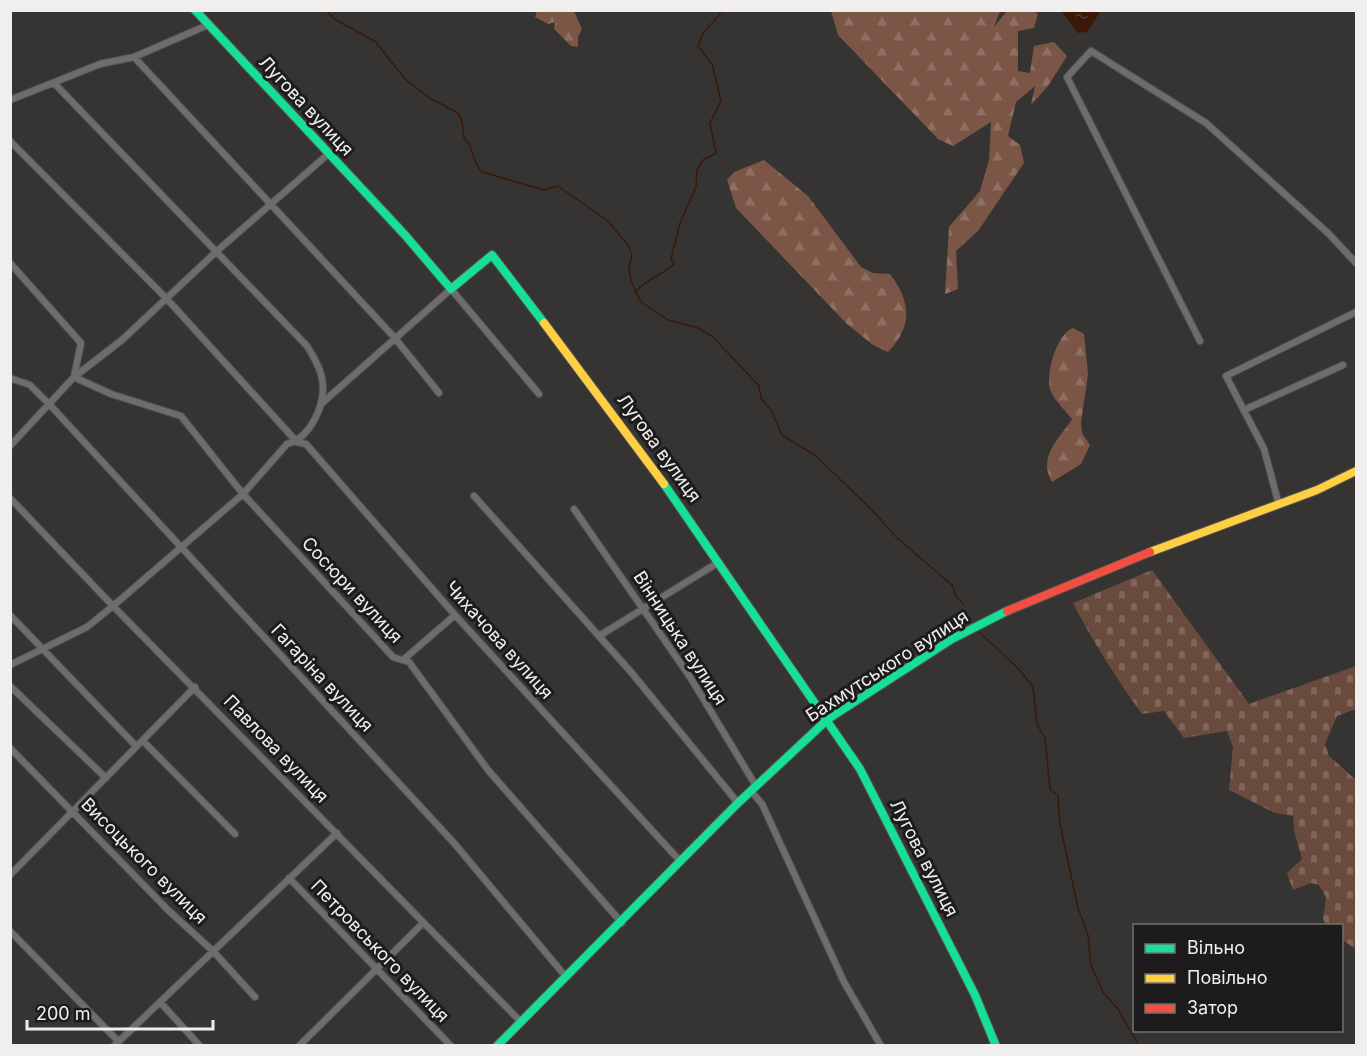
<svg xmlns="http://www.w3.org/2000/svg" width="1367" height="1056" font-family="Inter,sans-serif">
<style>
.forest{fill:url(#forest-firs)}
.cemetery{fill:url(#cemetery-stones)}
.water{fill:url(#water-ripples)}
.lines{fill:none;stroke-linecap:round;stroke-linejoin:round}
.stream{stroke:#3a1909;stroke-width:1.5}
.street-casing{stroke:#545252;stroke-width:8}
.fast-casing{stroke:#545252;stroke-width:10}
.slow-casing{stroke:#545252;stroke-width:10}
.jam-casing{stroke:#545252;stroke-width:10}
.street{stroke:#6e6d6c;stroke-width:6}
.fast{stroke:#16e098;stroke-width:8}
.slow{stroke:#ffcf43;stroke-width:8}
.jam{stroke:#f24e42;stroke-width:8}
.labels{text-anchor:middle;stroke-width:6;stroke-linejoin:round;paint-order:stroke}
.street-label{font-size:18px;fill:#f1efee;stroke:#1d1b1b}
</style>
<defs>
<pattern id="forest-firs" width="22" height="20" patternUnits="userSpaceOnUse" patternTransform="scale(1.5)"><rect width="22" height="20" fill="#7b5646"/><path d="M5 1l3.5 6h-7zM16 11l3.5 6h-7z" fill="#8e6f61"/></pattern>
<pattern id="cemetery-stones" width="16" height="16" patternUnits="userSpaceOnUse" patternTransform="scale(1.5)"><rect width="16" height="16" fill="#694b3e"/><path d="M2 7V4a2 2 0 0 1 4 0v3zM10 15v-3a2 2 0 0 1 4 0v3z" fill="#7f655a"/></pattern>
<pattern id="water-ripples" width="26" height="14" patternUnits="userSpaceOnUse" patternTransform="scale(1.5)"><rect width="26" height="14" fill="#3a1909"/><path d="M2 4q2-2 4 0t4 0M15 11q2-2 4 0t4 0" fill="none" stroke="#573b2d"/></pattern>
</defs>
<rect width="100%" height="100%" fill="#363433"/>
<path class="forest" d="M537 11H574L582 29 578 37V47L571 46 554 29 555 22 548 24 535 17Z
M831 11H1000L994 27 1007 11H1034L1038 14 1034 28 1018 31V71L1030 73 1034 46 1054 42 1067 56 1048 86 1031 105 1035 86 1016 102 1008 136 1020 145 1024 163 978 231 956 251 958 289 945 294 949 227 980 191 989 160 991 122 953 146 938 139 838 35Z
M764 160 808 196 861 267 873 273 890 274C911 302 913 326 888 352L873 345 847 324 736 208 727 180 734 172Z
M1073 328 1084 334 1088 374 1081 423 1082 433 1090 445 1081 464 1052 482C1037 457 1060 438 1072 419 1065 410 1056 402 1051 392 1044 376 1057 333 1073 328Z"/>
<path class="cemetery" d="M1152 570 1249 704 1356 666V709L1337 716 1325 744 1329 756 1356 780V949L1342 940V926L1326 925 1323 919 1326 897 1319 885 1311 883 1293 890 1287 873 1302 859 1294 830 1293 816 1275 813 1229 790 1233 747 1227 731 1184 738 1164 711 1142 714C1116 678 1093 642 1073 603Z"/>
<path class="water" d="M1061 11H1101L1087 32 1078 33Z"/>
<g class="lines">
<path class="stream" d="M325 10 336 20 376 42 405 79 428 97 458 113 462 121 464 138C474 146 472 162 482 172L544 190 558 186 608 221 628 245 632 254 629 268 631 281 641 302 668 320 698 328 713 337 759 386 761 398 771 410 782 435 816 456 873 511 896 537 953 586 955 595 963 604
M635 292C648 278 661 276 674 264L671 259 680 223 696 187 697 170 703 160 716 153 710 123 721 101 712 64 698 46C703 27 713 26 722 10
M979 632 1017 667 1033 687 1037 724 1045 738 1050 789 1058 796 1060 824 1078 908 1088 935 1091 965 1103 992 1118 1009 1139 1046"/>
<g class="street-casing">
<path id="street" d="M134 57 394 337 439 393
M54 83 307 346C319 365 327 381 321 403
M10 100 100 64 134 57 208 25
M10 141 166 298 297 442 306 444 455 615 680 861
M10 263 81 343 74 377 111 394 181 416 243 494 393 657 409 662 488 770 622 923
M1200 341 1067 77 1091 51 1206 123 1329 234 1356 263
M10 378 30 385 50 405 454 843 566 977
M1244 410 1343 365
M10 446 74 377 122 340 217 251 327 155
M474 496 631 672 738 803
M10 498 113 606 521 1022
M1279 505 1264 449 1226 376 1356 312
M574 509 690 677 756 786
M10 615 136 746
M599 636 719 562
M403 660 455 615
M10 665 87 627 113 606 243 494 287 444C305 440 316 420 321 404L451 289 539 394
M10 686 106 778
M143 741 235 834
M10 748 169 911 213 951 255 997
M751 791 762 804 844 982 881 1046
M10 875 195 687
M289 878 451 1046
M10 931 118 1041
M160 1002 200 1046
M114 1046 337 833
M299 1046 423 923"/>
</g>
<g class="fast-casing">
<path id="fast" d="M195 10 405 235 451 289 492 255 544 323
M664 484 860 769 975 995 996 1046
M497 1046 738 803 828 719 952 639 1007 611"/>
</g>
<g class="slow-casing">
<path id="slow" d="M544 323 664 484
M1150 552 1317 490 1356 471"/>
</g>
<g class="jam-casing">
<path id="jam" d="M1007 611 1150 552"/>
</g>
<use href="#street" class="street"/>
<use href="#fast" class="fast"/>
<use href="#slow" class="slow"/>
<use href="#jam" class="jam"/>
</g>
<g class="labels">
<g class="street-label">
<text transform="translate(306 106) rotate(47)" y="6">Лугова вулиця</text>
<text transform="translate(659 448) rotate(54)" y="6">Лугова вулиця</text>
<text transform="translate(352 590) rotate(47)" y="6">Сосюри вулиця</text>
<text transform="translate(680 638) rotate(57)" y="6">Вінницька вулиця</text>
<text transform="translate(499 640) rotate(48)" y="6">Чихачова вулиця</text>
<text transform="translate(887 666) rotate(-33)" y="6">Бахмутського вулиця</text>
<text transform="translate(322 678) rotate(47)" y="6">Гагаріна вулиця</text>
<text transform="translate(276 749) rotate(46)" y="6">Павлова вулиця</text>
<text transform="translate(924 858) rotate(63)" y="6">Лугова вулиця</text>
<text transform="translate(144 861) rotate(45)" y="6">Висоцького вулиця</text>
<text transform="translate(380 951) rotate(46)" y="6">Петровського вулиця</text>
</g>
</g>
<rect width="1367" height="1056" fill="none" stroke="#f1efee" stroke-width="24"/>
<rect x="1133" y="924" width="210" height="108" fill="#1d1b1b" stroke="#72706f" stroke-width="1.5"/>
<rect x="1145" y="944" width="30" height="9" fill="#16e098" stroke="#72706f" stroke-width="1.5"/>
<text x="1187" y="954" font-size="18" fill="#f1efee">Вільно</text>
<rect x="1145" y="974" width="30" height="9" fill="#ffcf43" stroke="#72706f" stroke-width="1.5"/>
<text x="1187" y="984" font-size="18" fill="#f1efee">Повільно</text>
<rect x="1145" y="1004" width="30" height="9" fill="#f24e42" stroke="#72706f" stroke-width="1.5"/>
<text x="1187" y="1014" font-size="18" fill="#f1efee">Затор</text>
<path d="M27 1020v9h186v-9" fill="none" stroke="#f1efee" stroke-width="3"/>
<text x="36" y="1020" font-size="18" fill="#f1efee" stroke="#1d1b1b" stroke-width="4.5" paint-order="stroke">200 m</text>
</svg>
